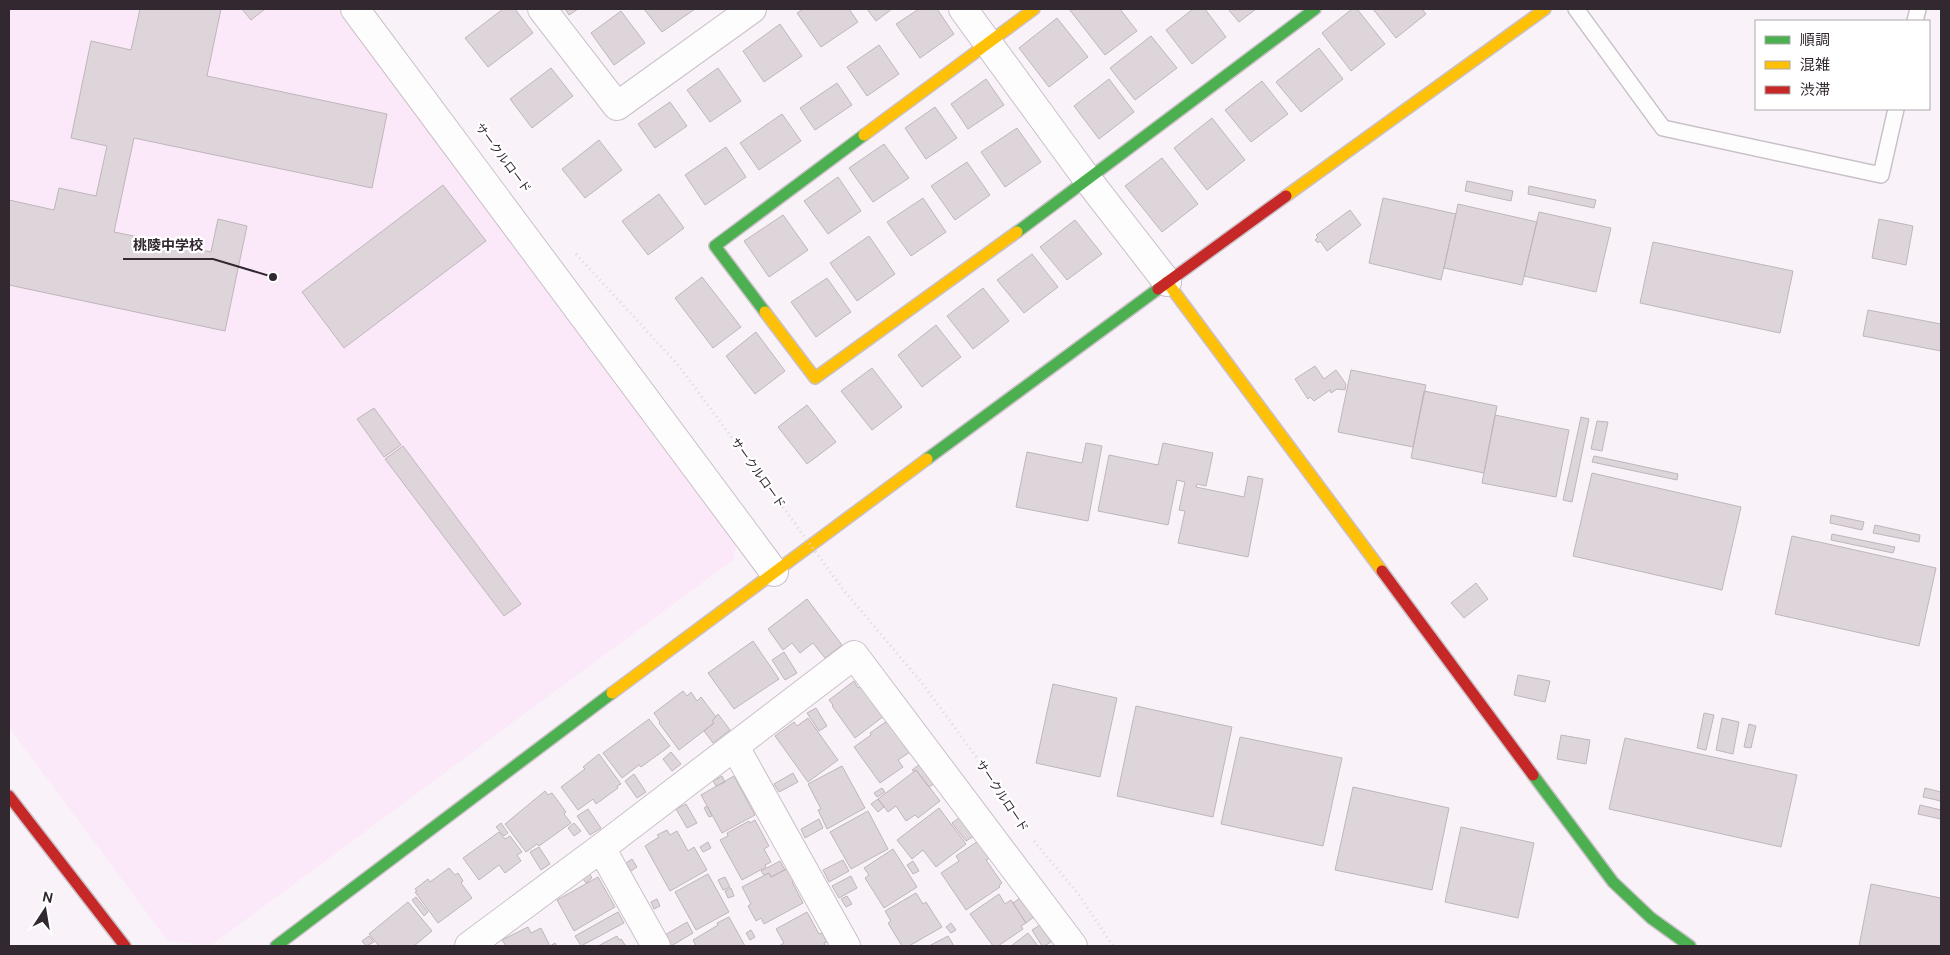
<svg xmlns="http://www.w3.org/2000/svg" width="1950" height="955" font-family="'DM Sans','Noto Sans JP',sans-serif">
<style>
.built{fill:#fbe8f8}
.building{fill:#ded5da;stroke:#bfb6bb}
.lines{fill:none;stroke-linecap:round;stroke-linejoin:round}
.lane-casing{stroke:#cac1c8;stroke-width:18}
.street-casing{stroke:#cac1c8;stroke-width:30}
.fast-casing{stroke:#cac1c8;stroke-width:14}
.slow-casing{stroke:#cac1c8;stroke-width:14}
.jam-casing{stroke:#cac1c8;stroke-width:14}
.path{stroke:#dbd8da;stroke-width:3;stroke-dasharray:1 4;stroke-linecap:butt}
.lane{stroke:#fefdfe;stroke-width:15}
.street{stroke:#fefdfe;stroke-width:28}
.fast{stroke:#4caf50;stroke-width:11}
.slow{stroke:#ffc107;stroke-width:11}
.jam{stroke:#c62828;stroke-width:11}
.path-bridge{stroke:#dbd8da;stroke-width:3;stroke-dasharray:1 4;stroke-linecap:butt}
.labels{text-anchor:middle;stroke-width:4.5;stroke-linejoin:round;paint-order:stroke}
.street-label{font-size:12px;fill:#322830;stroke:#fff}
.leader{fill:none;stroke:#322830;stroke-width:2}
.callout-dot{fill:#322830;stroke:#fff;stroke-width:2}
.callout-label{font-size:14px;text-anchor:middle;font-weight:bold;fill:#322830;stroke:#fff;stroke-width:4.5;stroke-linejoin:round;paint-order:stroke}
</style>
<rect width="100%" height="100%" fill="#faf2f9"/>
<path class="built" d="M9 9H338L736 546 733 560 210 946 167 940 9 727Z"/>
<path class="building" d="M140 9H221L207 76 387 114 372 188 134 138 114 232 211 252 218 219 247 226 225 331 9 285V200L54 210 59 188 96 196 107 146 71 138 91 41 131 50Z
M242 9H265L251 20Z
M503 9H515L533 33 488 67 465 38Z
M565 9H578L569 15Z
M644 9H695L662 32Z
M803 9H849L858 22 821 47 797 13Z
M867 9H892L876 21Z
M919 9H937L954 34 920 58 896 24Z
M1069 9H1120L1137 31 1105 55Z
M1193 9H1205L1226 37 1192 64 1166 30Z
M1228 9H1256L1239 22Z
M1352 9H1357L1385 44 1351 71 1322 33Z
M1373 9H1422L1426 14 1396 38Z
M621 11 645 43 614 65 591 33Z
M1057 18 1088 57 1049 87 1019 48Z
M780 24 802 56 764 82 743 51Z
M1151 36 1177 68 1135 100 1110 68Z
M879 45 899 74 867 96 847 67Z
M1319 48 1343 79 1301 112 1276 82Z
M551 68 573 96 532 128 510 99Z
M718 68 741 101 710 122 687 90Z
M986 79 1004 105 968 129 951 104Z
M1109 79 1134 112 1099 139 1074 106Z
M1262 81 1288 114 1251 142 1225 110Z
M837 83 852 105 815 130 800 108Z
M670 102 687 126 655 148 638 124Z
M935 107 957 138 926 159 905 128Z
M782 114 801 141 759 170 740 143Z
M1212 118 1245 160 1207 190 1174 148Z
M1017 128 1041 162 1005 187 981 152Z
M599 140 622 170 585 198 562 169Z
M884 144 909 178 873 202 849 168Z
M726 147 746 177 705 205 685 175Z
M1162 158 1198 204 1162 232 1125 186Z
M967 162 990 195 955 220 931 186Z
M838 177 861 211 828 234 804 201Z
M1467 181 1513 191 1511 201 1465 191Z
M443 185 486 241 344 348 302 292Z
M1529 186 1596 200 1594 208 1528 194Z
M659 194 684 228 648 255 622 221Z
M923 198 946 232 911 256 887 222Z
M1383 198 1456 214 1441 280 1369 263Z
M1458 204 1537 222 1522 285 1444 268Z
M1350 210 1361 225 1327 251 1320 241 1318 243 1315 240 1318 237 1316 235Z
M1539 212 1611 228 1596 292 1524 276Z
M783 215 808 250 769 277 744 241Z
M1879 219 1913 226 1906 265 1872 258Z
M1075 220 1102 254 1067 280 1040 247Z
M869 236 895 274 857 301 830 263Z
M1653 242 1793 271 1780 333 1640 303Z
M1032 254 1058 287 1024 313 997 280Z
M702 277 741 327 713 348 675 298Z
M827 278 851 312 816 337 791 302Z
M983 288 1009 321 973 349 947 316Z
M1868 310 1941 324V351L1863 336Z
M936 325 961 357 922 387 898 355Z
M756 332 785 371 755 394 726 356Z
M1315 366 1324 379 1336 370 1346 384 1345 390 1337 389 1331 393 1330 390 1314 401 1310 397 1308 399 1295 379Z
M872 368 902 407 872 430 841 391Z
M1351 370 1426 385 1413 447 1338 432Z
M1424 391 1497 406 1484 473 1411 458Z
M807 405 836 442 807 464 778 427Z
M374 408 401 445 384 457 357 419Z
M1495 415 1569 430 1556 497 1482 483Z
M1581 417 1589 419 1572 502 1563 500Z
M1597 421 1608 422 1602 451 1591 449Z
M1086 443 1102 446 1088 521 1016 507 1027 452 1082 463Z
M1163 443 1213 453 1206 486 1197 484 1196 487 1244 497 1248 476 1263 479 1248 557 1178 543 1185 511 1179 510 1185 482 1177 480 1168 525 1098 511 1109 455 1158 465Z
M403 446 521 604 504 616 385 459Z
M1594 456 1678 474 1677 480 1592 462Z
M1592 473 1741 507 1722 590 1573 556Z
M1831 515 1864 522 1862 530 1830 523Z
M1875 525 1920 535 1919 542 1873 533Z
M1832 534 1895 547 1893 553 1831 540Z
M1792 536 1936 568 1919 646 1775 614Z
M1476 583 1488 599 1464 618 1451 603Z
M807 599 842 645 825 658 813 643 800 653 792 643 783 650 768 629Z
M753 641 779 679 734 709 708 673Z
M784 652 797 673 785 680 772 660Z
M1518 675 1550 681 1545 702 1514 695Z
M854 681 858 688 861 686 884 716 855 738 832 706 833 705 829 700Z
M1053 684 1117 698 1100 777 1036 763Z
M683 691 687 696 691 692 697 701 701 697 716 717 712 721 714 723 679 750 659 723 660 722 654 713Z
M1136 706 1232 727 1213 817 1117 796Z
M816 708 827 726 819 731 807 713Z
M1704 713 1714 715 1706 750 1697 748Z
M718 714 730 730 713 743 704 731 714 723 712 721Z
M808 718 838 760 808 782 775 736 794 722 797 726Z
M1722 718 1739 722 1733 754 1716 750Z
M649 719 670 746 641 767 639 765 622 778 603 753Z
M887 721 910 752 898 760 903 767 880 783 854 747 871 735 870 733Z
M1749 724 1756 726 1751 748 1744 747Z
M1561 735 1590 740 1586 764 1557 759Z
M1240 737 1342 758 1323 846 1221 824Z
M1625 738 1797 775 1781 847 1609 809Z
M671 752 681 764 672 771 663 759Z
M599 754 621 784 617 786 618 788 596 804 593 799 578 810 561 787 585 769 583 767Z
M920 764 935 783 929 787 916 770 914 772 912 770Z
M842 766 865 808 827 829 818 810 821 809 808 784Z
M916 770 940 801 918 818 915 815 906 821 896 806 888 812 878 799Z
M793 773 798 782 779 792 774 784Z
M634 774 646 792 637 798 625 781Z
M722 776 725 782 716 786 713 781Z
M734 776 755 815 722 833 701 795Z
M1353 787 1449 808 1432 890 1335 870Z
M882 788 885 792 877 797 874 793Z
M1925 788 1941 792V801L1923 797Z
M545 791 548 795 552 793 566 812 564 814 571 823 539 846 537 844 526 852 505 824Z
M878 799 884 807 878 812 871 804Z
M686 804 697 823 687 828 676 809Z
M1920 805 1941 810V819L1918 814Z
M707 806 712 816 709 817 704 808Z
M939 808 966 844 936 867 923 850 912 859 897 840Z
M588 809 601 828 590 835 577 816Z
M868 811 888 849 851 869 830 832Z
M960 817 974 836 966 841 952 823Z
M819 819 823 828 805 838 801 829Z
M755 820 769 846 764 849 771 862 765 865 766 867 742 880 720 840 728 836 727 833 749 821 750 823Z
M501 823 508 833 504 836 496 827Z
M574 823 581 831 574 836 568 828Z
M1461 827 1534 843 1518 918 1445 902Z
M667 830 670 835 677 831 688 851 694 847 707 870 670 891 645 846 659 837 657 835Z
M499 832 505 839 510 836 522 852 517 855 521 861 505 873 499 865 479 880 463 858Z
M978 841 990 858 986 860 1002 883 999 886 1000 887 966 910 941 873 959 861 956 856Z
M708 842 711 848 703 852 700 847Z
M539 847 550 864 541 870 530 852Z
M893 849 917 887 884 908 865 878 869 875 864 868Z
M632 859 637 867 631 871 626 863Z
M843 860 849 871 829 882 823 870Z
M780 861 785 870 771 877 769 873 764 875 761 871Z
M913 861 919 871 913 874 907 865Z
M449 868 455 875 458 873 463 881 461 883 472 898 438 923 415 892 417 891 415 889 428 879 430 882Z
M788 868 795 881 792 882 803 903 764 924 761 918 756 921 748 906 751 904 742 887 769 873 771 877Z
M589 873 592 878 586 883 583 879Z
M708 874 729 912 696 930 675 892Z
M851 876 857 888 839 898 832 886Z
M598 877 615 907 574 931 557 900Z
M725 877 730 887 723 890 718 880Z
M1871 884 1941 898V946H1859Z
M731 888 734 896 728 898 725 891Z
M916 893 923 904 926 902 942 927 909 946H902L888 923 891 921 885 911Z
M999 894 1005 904 1011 900 1026 923 1021 926 1023 929 998 946H993L970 914Z
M847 896 852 904 846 907 841 899Z
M416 897 428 912 424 916 412 900Z
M1020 898 1034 917 1026 923 1013 903Z
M657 899 660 906 654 909 651 902Z
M408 902 432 931 414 946H379L369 934Z
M618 912 624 923 581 946 575 936Z
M807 912 819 934 822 933 827 942 824 943 826 946H779L784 943 776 929Z
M729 917 745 946H696L693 940 718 925 717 923Z
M687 922 693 933 671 946 665 935Z
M951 923 956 930 951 933 946 927Z
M1040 925 1051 942 1044 946H1042L1032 930Z
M528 927 531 933 541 928 550 946 555 943 557 946H506L502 940Z
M751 930 755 937 750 940 746 933Z
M1028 933 1038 946H1011Z
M369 936 374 942 366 946 362 941Z
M617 936 619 940 621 939 626 946H598Z
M948 936 954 946H929Z"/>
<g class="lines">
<g class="lane-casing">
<path id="lane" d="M1576 9 1663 128 1881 175 1896 109
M1915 21 1918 9"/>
</g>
<g class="street-casing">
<path id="street" d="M355 9 774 572
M542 9 617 106 752 9
M963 9 1088 180 1167 282
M735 747 846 946
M601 848 656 946
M469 946 601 848 854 655 1073 946"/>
</g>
<g class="fast-casing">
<path id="fast" d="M1017 232 1315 9
M765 312 715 246 864 135
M927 459 1158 289
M1533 775 1613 882 1651 918 1690 946
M276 946 612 693"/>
</g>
<g class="slow-casing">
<path id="slow" d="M864 135 1034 9
M1286 196 1545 9
M1167 282 1382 571
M765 312 815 378 1017 232
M612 693 927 459"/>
</g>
<g class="jam-casing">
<path id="jam" d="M1158 289 1286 196
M1382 571 1533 775
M9 796 125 946"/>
</g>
<path class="path" d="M576 254 679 366 777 499
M845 592 922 683 977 758 1007 807
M1034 841 1079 895 1113 946"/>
<use href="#lane" class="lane"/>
<use href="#street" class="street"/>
<use href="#fast" class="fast"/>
<use href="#slow" class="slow"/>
<use href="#jam" class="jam"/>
<path class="path-bridge" d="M777 499 845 592"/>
</g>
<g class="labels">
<g class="street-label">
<text transform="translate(503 158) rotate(53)" y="4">サークルロード</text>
<text transform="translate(758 473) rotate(54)" y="4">サークルロード</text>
<text transform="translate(1002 796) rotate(56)" y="4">サークルロード</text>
</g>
</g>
<path class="leader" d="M273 277L213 259H123"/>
<circle class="callout-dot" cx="273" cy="277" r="5"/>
<g class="callout-label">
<text x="168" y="250">桃陵中学校</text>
</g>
<rect width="1950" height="955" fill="none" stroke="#322830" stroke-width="20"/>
<rect x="1755" y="20" width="175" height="90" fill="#ffffff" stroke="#ada9ac"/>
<rect x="1765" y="36" width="25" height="8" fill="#4caf50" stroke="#ada9ac"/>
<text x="1800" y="45" font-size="15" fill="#322830">順調</text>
<rect x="1765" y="61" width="25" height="8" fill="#ffc107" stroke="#ada9ac"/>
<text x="1800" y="70" font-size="15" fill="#322830">混雑</text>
<rect x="1765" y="86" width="25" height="8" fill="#c62828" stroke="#ada9ac"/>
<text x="1800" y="95" font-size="15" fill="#322830">渋滞</text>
<g transform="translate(45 910) rotate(12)" stroke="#ffffff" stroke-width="4" paint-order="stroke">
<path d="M0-4L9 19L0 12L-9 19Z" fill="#322830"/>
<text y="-8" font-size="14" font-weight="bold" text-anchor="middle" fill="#322830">N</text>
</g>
</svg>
